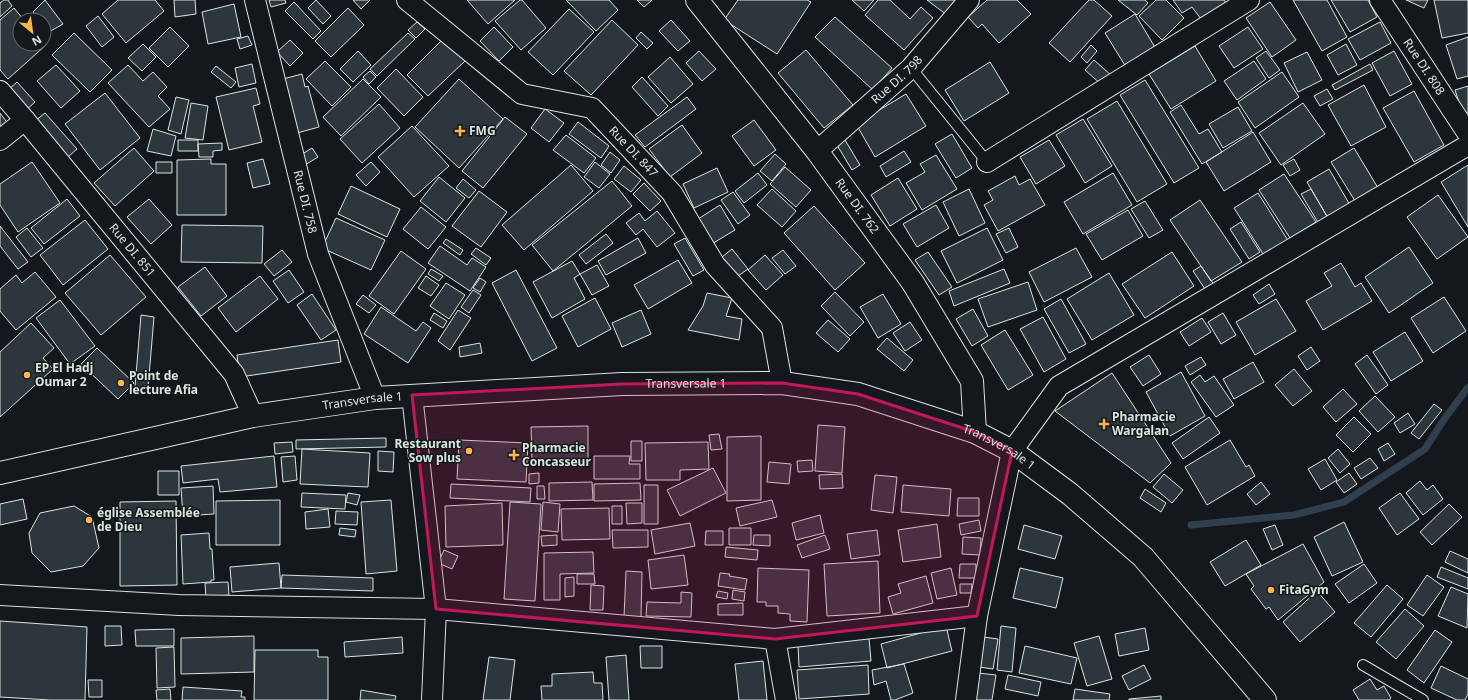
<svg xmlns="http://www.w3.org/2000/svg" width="1468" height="700" font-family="'Noto Sans',sans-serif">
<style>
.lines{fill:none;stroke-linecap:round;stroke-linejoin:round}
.stream{stroke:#2f3f4d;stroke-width:7}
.building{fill:#2c363c;stroke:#d8e6dc}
.service-casing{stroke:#d8e6dc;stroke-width:12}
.minor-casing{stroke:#d8e6dc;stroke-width:22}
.tertiary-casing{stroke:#d8e6dc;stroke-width:24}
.secondary-casing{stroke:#d8e6dc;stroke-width:24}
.service{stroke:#14181c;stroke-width:10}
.minor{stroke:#14181c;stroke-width:20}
.tertiary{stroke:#14181c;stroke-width:22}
.secondary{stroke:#14181c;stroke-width:22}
.marked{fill:#c2185b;fill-opacity:0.2;stroke:#c2185b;stroke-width:3;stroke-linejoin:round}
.poi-dot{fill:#ffb74d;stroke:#14181c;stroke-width:1.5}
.labels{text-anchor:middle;stroke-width:3;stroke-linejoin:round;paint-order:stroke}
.street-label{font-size:12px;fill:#d8e6dc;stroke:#14181c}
.poi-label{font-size:12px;font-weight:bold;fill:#d8e6dc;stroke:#14181c;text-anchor:start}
</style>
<rect width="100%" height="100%" fill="#14181c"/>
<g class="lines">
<path class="stream" d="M1191 525 1294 515 1344 502 1425 449 1443 421 1468 387"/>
</g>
<path class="building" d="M4 0H8L12 6 0 17V3Z
M45 0 63 24 47 33 44 28V20H39L33 12Z
M118 0H155L164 11 126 43 102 14Z
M174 0H195L196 14 175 17Z
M269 0H285L286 3 271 7Z
M316 0 331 16 323 24 308 8Z
M353 0H370L361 9Z
M467 0H515L488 24Z
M520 0H522L546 28 521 50 495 21Z
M566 0H609L618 10 596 31Z
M637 0H652L644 7Z
M738 0H807L811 2 777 54 724 20Z
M852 0H874L864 11Z
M878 0H890L910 19 921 7 933 18 904 50 865 15Z
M927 0H958L947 15Z
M987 0H1017L1031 14 999 43 982 24 978 28 968 17Z
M1089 0H1094L1112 16 1070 62 1049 43Z
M1118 0H1145L1148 3 1137 15Z
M1156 0H1166L1184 18 1162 40 1139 16Z
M1173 0H1224L1228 6 1204 23 1192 7 1182 13Z
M1293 0H1327L1347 37 1322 51Z
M1331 0H1368L1377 17 1350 32Z
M1406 0H1428L1424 8Z
M1434 0H1468V33L1442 38Z
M294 2 321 31 313 39 285 11Z
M1270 2 1296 40 1272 57 1246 18Z
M234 4 241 37 208 44 202 12Z
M14 8 24 20H20V44H44V42L46 45 8 79 0 70V20Z
M348 8 364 25 331 57 315 41Z
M569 9 594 32 553 75 528 52Z
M1135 14 1156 49 1126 67 1105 33Z
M98 16 114 37 102 47 86 26Z
M835 17 892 68 873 90 815 37Z
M612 20 638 45 591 95 564 71Z
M671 20 690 41 678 51 659 31Z
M417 22 425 29 416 38 408 30Z
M1380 22 1391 43 1360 60 1348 39Z
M170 27 189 46 168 67 149 48Z
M494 27 513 47 499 61 480 41Z
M1248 27 1263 49 1234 68 1219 46Z
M641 32 653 43 647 49 636 38Z
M74 33 112 70 90 92 52 55Z
M408 33 415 39 377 76 370 69Z
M248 36 252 45 240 49 237 39Z
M1468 37V76L1457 79 1446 45Z
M443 39 465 61 428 96 407 75Z
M290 40 303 53 290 66 277 52Z
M143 44 156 57 142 71 128 58Z
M1346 44 1357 65 1338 75 1327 55Z
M1091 45 1097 51 1087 63 1081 57Z
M1195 46 1216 81 1171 109 1149 74Z
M806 50 853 105 824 128 778 73Z
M358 51 371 65 353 82 340 69Z
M699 51 716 69 702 81 686 63Z
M1266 51 1280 70 1269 78 1256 58Z
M1394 51 1412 84 1390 96 1372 63Z
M1307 52 1322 80 1298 92 1284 63Z
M670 57 693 84 671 103 648 77Z
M1094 60 1112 76 1103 86 1085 70Z
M325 61 351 87 332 106 306 79Z
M1254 61 1266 79 1237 100 1224 81Z
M990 62 1009 93 964 121 945 90Z
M252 64 256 83 239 87 235 68Z
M1370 64 1373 70 1335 90 1332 85Z
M56 65 80 91 61 108 37 81Z
M128 65 143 81 153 72 167 87 158 96 170 109 149 127 108 83Z
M216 66 236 82 231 88 211 72Z
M396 69 423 97 404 116 377 88Z
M370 71 376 77 369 84 363 77Z
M1282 72 1299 97 1255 128 1238 102Z
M302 74 305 87 308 86 319 127 297 133 283 79Z
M642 77 668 106 658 116 632 87Z
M363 79 381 97 341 136 323 117Z
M459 79 503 119 459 168 415 127Z
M1145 80 1199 168 1174 183 1120 95Z
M17 82 35 102 26 110 8 90Z
M1364 85 1386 127 1351 146 1328 105Z
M1468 86V112L1463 114 1455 90Z
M256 88 260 104 253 106 262 142 229 150 216 97Z
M1327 89 1333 99 1320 106 1314 96Z
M1414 91 1444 145 1414 162 1383 108Z
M105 93 140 138 100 170 65 124Z
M906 94 926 126 875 157 856 124Z
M176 97 189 100 181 134 168 130Z
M687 97 696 109 645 147 635 135Z
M1117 101 1167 184 1137 202 1087 119Z
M191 103 208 106 203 140 185 138Z
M1303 103 1325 134 1281 165 1259 133Z
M379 104 400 128 362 163 340 139Z
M1181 105 1199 134 1208 129 1222 152 1202 164 1170 112Z
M1238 107 1252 131 1223 148 1209 124Z
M545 109 564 123 549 142 531 128Z
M0 113 9 125 0 132Z
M45 113 77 149 68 157 35 121Z
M505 117 527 134 483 188 462 171Z
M1083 119 1112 166 1085 183 1056 135Z
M754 120 776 150 754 166 732 136Z
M578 122 609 146 601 158 569 134Z
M682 125 702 153 670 177 649 149Z
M412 126 449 166 414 197 378 157Z
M153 129 176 136 171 156 147 151Z
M1253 132 1271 162 1224 191 1206 162Z
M952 134 972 168 956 178 935 144Z
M566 135 596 158 584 173 553 150Z
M178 140H198V151H178Z
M845 140 860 165 852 170 837 145Z
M1049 140 1065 166 1036 184 1020 157Z
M222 143V150L213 151V157H199L198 144Z
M134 148 154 171 115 206 94 183Z
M312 148 318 157 305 165 299 156Z
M1354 148 1378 188 1355 201 1331 162Z
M904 151 911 162 886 177 880 166Z
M610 152 620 160 611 173 601 165Z
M775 154 786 164 772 181 760 171Z
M936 155 957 189 922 210 906 183 925 172 920 164Z
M211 159V164H226V215H177V160Z
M263 159 270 184 253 188 247 163Z
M1294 159 1300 170 1290 176 1283 165Z
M32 162 60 203 18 232 0 205V184Z
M156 162H172V173H156Z
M371 162 380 172 366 186 356 175Z
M595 162 610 174 599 188 584 177Z
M571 165 593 191 524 250 502 225Z
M1468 165V227L1441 182Z
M624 166 641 180 631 192 614 179Z
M785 167 811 190 796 207 770 184Z
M717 168 728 192 694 208 683 184Z
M1329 169 1350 205 1328 218 1307 182Z
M758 173 767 185 744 203 735 191Z
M1113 173 1132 205 1083 234 1064 202Z
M1284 174 1316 222 1290 238 1259 190Z
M1015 176 1019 185 1030 179 1045 205 998 231 984 205 993 200 988 191Z
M439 177 465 198 446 222 420 201Z
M898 178 917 209 890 226 871 195Z
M463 179 476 190 469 198 456 188Z
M612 181 632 206 553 271 532 245Z
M644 183 661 201 650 211 633 194Z
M351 186 400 209 387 237 338 214Z
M772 189 796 211 782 227 757 205Z
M969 189 985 223 959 236 943 202Z
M1311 189 1328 218 1319 224 1301 194Z
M479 191 507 212 481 247 452 226Z
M733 192 750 215 738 224 721 200Z
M1258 193 1289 242 1265 257 1234 208Z
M1438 195 1468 237 1437 259 1407 217Z
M67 199 80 216 44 244 31 228Z
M149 199 172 225 151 244 127 217Z
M1200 200 1242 262 1211 281 1170 220Z
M1145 201 1163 230 1149 238 1131 209Z
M720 205 735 230 710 245 695 221Z
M936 205 949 228 917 247 903 224Z
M814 206 865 263 835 290 784 233Z
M421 207 446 227 428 249 403 229Z
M1128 210 1143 236 1102 260 1086 234Z
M657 211 675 233 657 247 643 229 636 235 626 223 639 213 645 221Z
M336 218 385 240 371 270 322 248Z
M85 220 108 249 63 285 40 255Z
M1241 222 1260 252 1249 259 1230 229Z
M182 225 263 226 262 263 181 262Z
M0 226 28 262 18 269 0 246Z
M27 228 43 248 31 257 16 237Z
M987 228 1003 260 957 283 941 251Z
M1009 228 1018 247 1006 253 996 234Z
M606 234 613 243 586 264 579 255Z
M638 238 646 253 606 275 598 261Z
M685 238 704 270 693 276 674 244Z
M446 239 463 250 460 255 443 243Z
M440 246 467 265 472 258 486 267 470 291 428 263Z
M1409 247 1433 283 1389 313 1365 277Z
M476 248 491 258 486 265 471 254Z
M1076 248 1092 277 1044 302 1029 272Z
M732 249 748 269 738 276 722 257Z
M282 250 292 262 274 276 264 264Z
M783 250 796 266 785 274 772 258Z
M401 251 426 269 394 314 369 296Z
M928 252 952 287 939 295 915 260Z
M1172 252 1194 286 1145 318 1122 284Z
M110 255 146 297 101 335 65 293Z
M765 255 783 275 766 290 748 270Z
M678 260 692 283 648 309 634 285Z
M572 261 580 274 574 278 585 299 552 318 533 282Z
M1341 263 1355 287 1361 283 1372 301 1323 330 1306 301 1332 286 1324 273Z
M597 265 609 286 592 295 580 274Z
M1201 266 1215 286 1207 292 1193 271Z
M205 267 227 296 201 316 178 287Z
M431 269 443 276 439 281 428 274Z
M1004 269 1010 283 954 306 949 291Z
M289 270 304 292 288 303 273 281Z
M516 270 557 348 532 361 492 283Z
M35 272 56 297 16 330 0 311V289L16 275 22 283Z
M1109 273 1134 315 1092 340 1067 299Z
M260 276 278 299 236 332 218 308Z
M426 276 439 285 431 296 418 288Z
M480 278 486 282 480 292 473 288Z
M1028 282 1037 310 988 327 978 299Z
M446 283 465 295 449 319 430 306Z
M1269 284 1275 294 1259 304 1253 295Z
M473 290 481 295 469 313 461 307Z
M835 292 864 322 850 336 821 306Z
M707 293 732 298 726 316 742 319 739 340 688 330 703 306Z
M312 294 336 330 321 340 297 305Z
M883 294 901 324 878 338 860 307Z
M363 295 376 305 369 313 356 304Z
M1444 297 1466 331 1433 353 1411 318Z
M595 298 611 329 578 347 562 316Z
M1061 299 1086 344 1069 353 1044 309Z
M1276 299 1296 331 1255 355 1236 322Z
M60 300 95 346 70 364 36 318Z
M381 307 416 331 423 322 431 328 408 363 364 334Z
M973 309 988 336 972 346 956 319Z
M458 310 471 318 450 350 438 341Z
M641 310 651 334 622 347 612 323Z
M434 313 447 321 443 328 430 320Z
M1223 313 1236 335 1221 344 1208 322Z
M141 315 154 317 148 388 135 387Z
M1043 317 1066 359 1044 372 1020 329Z
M1202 318 1211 332 1189 346 1180 332Z
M828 320 850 339 838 352 816 333Z
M910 322 922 340 905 351 893 333Z
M31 323 54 348 43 358 53 369 0 417V352Z
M1005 330 1033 375 1008 390 981 345Z
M1405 332 1423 361 1391 381 1373 352Z
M887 338 913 360 904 371 877 349Z
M338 340 341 362 240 377 237 355Z
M480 343 482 353 460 357 459 347Z
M1311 347 1320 361 1307 370 1298 356Z
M97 348 134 383 118 399 81 364Z
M1149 355 1161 374 1143 386 1130 367Z
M1367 355 1388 385 1376 394 1355 364Z
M1201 357 1206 365 1190 375 1185 366Z
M1253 362 1264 382 1234 399 1223 379Z
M1294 369 1312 391 1293 406 1275 385Z
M1181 372 1205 416 1170 436 1146 392Z
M1112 373 1171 463 1150 483 1055 411Z
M1200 375 1205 382 1214 376 1234 405 1216 417 1191 382Z
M1343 389 1357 404 1336 422 1323 407Z
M1375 396 1395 417 1378 432 1359 411Z
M1434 404 1442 410 1419 439 1411 433Z
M1408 413 1415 424 1400 433 1394 423Z
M1209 417 1220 433 1183 459 1172 443Z
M1354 417 1371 434 1353 452 1336 435Z
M818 425 845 427 842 473 815 471Z
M588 426V459L532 460 531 427Z
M719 434 722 449 711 450 709 435Z
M761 436V500L727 501V437Z
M386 438V447L296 449V440Z
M459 440 528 443 526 482 457 479Z
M1230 440 1246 467 1249 465 1255 476 1207 505 1185 467Z
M631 441H642V461H631Z
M292 442 293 452 275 454 274 443Z
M708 442 709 469 680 470V480H646L645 443Z
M1388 443 1395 454 1384 461 1378 449Z
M302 449 370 453 368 487 300 484Z
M1338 449 1350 464 1340 473 1328 458Z
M378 451 394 452 393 472 378 471Z
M274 456 277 487 220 492 218 479 183 483 181 466Z
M295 456 297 480 283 482 281 457Z
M594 456H630L629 464H640V479H594Z
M1370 458 1378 468 1361 479 1354 468Z
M1325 459 1337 480 1321 490 1308 469Z
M812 460 813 471 798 472 797 461Z
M769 462 791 464 789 484 767 482Z
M713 468 726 493 680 516 667 490Z
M158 471H179V495H158Z
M539 473V483L529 484V474Z
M1349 473 1357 484 1344 493 1336 482Z
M842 474 843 488 820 489 819 475Z
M1164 474 1183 490 1172 503 1153 487Z
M875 475 897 477 893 513 871 510Z
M1420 481 1427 490 1433 485 1443 499 1423 515 1406 493Z
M592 482 593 500 549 501V483Z
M1261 482 1270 494 1256 505 1247 494Z
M640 483 641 500 594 501V484Z
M451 484 531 488 530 502 450 498Z
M644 485H658V524H644Z
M903 485 951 489 949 516 901 512Z
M213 486 214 514 183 516 181 488Z
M537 486H544L545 499H537Z
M1145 489 1166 503 1161 512 1140 498Z
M302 493 346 495 345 509 301 507Z
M348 493 360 495 357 505 346 502Z
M1400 493 1419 519 1397 535 1379 508Z
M958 498H979V516H957Z
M23 499 27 519 0 525V504Z
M280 500V545H216V501Z
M391 500 397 571 366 574 361 502Z
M772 500 777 517 740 526 736 508Z
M176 501 177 585 120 586V502Z
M510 502 541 504 535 601 504 599Z
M543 502 560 504 558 532 541 530Z
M502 503 503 545 446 547 445 506Z
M626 503H642V523L627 524Z
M1449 504 1462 517 1432 545 1420 532Z
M74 506 92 517 99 548 83 566 51 572 32 553 29 533 40 513Z
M612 506H622V524H612Z
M609 508 610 539 562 540 561 509Z
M328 509 330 527 306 529 305 512Z
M336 511 358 512 357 525 335 524Z
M820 515 824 533 796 540 792 523Z
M979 520 981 531 961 535 959 524Z
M1344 522 1363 562 1332 576 1314 537Z
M690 523 695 546 655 554 651 530Z
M937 524 941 557 903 562 898 530Z
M1024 525 1062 536 1055 559 1018 549Z
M1275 525 1283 545 1272 550 1263 529Z
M340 528 356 530 355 537 339 535Z
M729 528H751V545H729Z
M612 530H648V547L613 548Z
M877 530 880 555 851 559 847 534Z
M706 531H723V545H705Z
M209 533 210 549H212L214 580H211V582L183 584 181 535Z
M557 535V545L542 546 541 536Z
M754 535H770V546L753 545Z
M825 535 830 549 802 558 797 545Z
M963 537 981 538 980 555 962 554Z
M1246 540 1261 565 1225 586 1210 562Z
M1303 544 1324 582 1278 620 1269 607 1266 609 1251 589 1254 586 1246 574Z
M726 547 758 550 757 560 725 557Z
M444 550 458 556 452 569 438 563Z
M1450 551 1468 559V573L1445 562Z
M593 552 594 573 560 574V600H544V553Z
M684 555 688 585 651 589 648 560Z
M878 561 880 613 827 616 824 564Z
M279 563 281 588 232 592 230 567Z
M960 564H976V578H959Z
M1364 564 1377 583 1349 603 1335 584Z
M1441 567 1468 578V589L1437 577Z
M758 568 809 570 807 622 790 621V614L778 613V606H766V602H757Z
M951 568 957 595 937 599 931 573Z
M1020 568 1063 578 1056 608 1013 598Z
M626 571 642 572 641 617H624Z
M720 573 730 574 729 576 747 579 745 590 718 586Z
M577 574H594L595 584H577Z
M282 575 373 578V591L281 588Z
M1427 575 1444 587 1423 616 1407 605Z
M926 576 933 603 893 614 888 597 901 593 898 584Z
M574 577V596L565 597V578Z
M228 582 229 595 206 597 205 583Z
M960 584H972L971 593H960Z
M591 585 604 586 603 610H590Z
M1387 585 1403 599 1371 637 1354 623Z
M1451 587 1468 594 1467 628 1438 616Z
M733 590 745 592 744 601 732 599Z
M718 591 728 593 727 599 716 597Z
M1317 591 1335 612 1300 642 1283 622Z
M681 592 692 593 691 617 646 616 647 602 681 603Z
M743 603V615H718V604Z
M1405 609 1424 626 1396 659 1376 642Z
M0 621 87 627 85 700H50L0 697Z
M105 626H121L122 645 105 646Z
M946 626 952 651 887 668 881 644Z
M1001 626 1016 628 1012 672 997 670Z
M1145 628 1149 650 1119 656 1115 634Z
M174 629V646H136L135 630Z
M1435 630 1452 642 1424 683 1407 670Z
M254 636V672L181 674V638Z
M1099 636 1112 679 1087 686 1074 643Z
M402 637 403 653 345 657 344 642Z
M983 637 998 639 993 669 979 667Z
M869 638 871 661 799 667 798 644Z
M640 646H662V668H641Z
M1025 646 1077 658 1071 684 1019 673Z
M174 647 175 687 157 688 156 648Z
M255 650H318V657H328V700H254Z
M626 655 629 700H609L606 657Z
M489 657 515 660 510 700H483Z
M763 661 767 700H739L735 664Z
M904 664 913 693 895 700H891L886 681 874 685 872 670Z
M868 665 869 694 799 699 797 670Z
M1144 665 1151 679 1129 690 1122 676Z
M1441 666 1468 679V694L1465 700H1457L1431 688Z
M593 672 594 683H602L603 700H542L541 686H552V674Z
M978 673 996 675 992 700H974Z
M1008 675 1041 682 1038 696 1005 689Z
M1370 679 1377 690 1384 686 1391 698 1389 700H1359L1353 690Z
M88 680H102V697H89Z
M183 687 242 691 241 697H245V700H182Z
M170 689 171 700H157L156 690Z
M1075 689 1110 694 1109 700H1073Z
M361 690 396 696 395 700H360Z
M1161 696V700H1129V699Z"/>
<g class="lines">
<g class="service-casing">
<path id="service" d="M911 68 987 162
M1363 665 1423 700"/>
</g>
<g class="minor-casing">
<g id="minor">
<path id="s1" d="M255 0 318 254 375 398"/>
<path id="s2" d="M407 0 522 94 592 108 672 193 715 265 772 328 782 383"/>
<path id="s3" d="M1380 0 1468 134"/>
<path id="s4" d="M0 91 25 120 234 374 253 416"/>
<path d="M0 140 25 120"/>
<path id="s5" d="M817 151 911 68 969 0"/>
<path d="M987 162 1249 0"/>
<path d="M412 395 436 609 432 700"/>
<path d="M0 595 179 605 436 609 775 639 977 616"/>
<path d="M775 639 786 700"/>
<path d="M966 700 977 616 1012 451 1059 386 1468 145"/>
</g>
</g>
<g class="tertiary-casing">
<g id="tertiary">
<path id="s6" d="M697 0 817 151 913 283 972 381 975 432"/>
</g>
</g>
<g class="secondary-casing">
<g id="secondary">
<path id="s7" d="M0 473 253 416 375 398 622 384 782 383 858 394 975 432 1012 451 1070 494 1143 557 1265 700"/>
</g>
</g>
<use href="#service" class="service"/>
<use href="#minor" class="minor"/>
<use href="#tertiary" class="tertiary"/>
<use href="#secondary" class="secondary"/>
</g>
<path class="marked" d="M782 383 858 394 975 432 1012 451 977 616 775 639 436 609 412 395 622 384Z"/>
<g class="poi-dot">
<path d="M458 125h4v4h4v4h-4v4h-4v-4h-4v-4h4z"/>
<circle cx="27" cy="375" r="4"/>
<circle cx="121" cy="383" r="4"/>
<path d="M1102 418h4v4h4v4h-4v4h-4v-4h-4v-4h4z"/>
<circle cx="469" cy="451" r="4"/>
<path d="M512 449h4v4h4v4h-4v4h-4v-4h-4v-4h4z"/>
<circle cx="89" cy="520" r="4"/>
<circle cx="1271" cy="590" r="4"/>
</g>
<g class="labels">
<g class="street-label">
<text dy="4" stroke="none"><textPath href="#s3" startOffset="80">Rue DI. 808</textPath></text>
<text dy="4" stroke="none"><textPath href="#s5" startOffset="107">Rue DI. 798</textPath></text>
<text dy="4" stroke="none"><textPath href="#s2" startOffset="280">Rue DI. 847</textPath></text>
<text dy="4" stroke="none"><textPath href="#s1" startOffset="208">Rue DI. 758</textPath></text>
<text dy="4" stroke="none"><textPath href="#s6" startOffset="261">Rue DI. 762</textPath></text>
<text dy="4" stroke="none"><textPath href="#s4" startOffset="207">Rue DI. 851</textPath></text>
<text dy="4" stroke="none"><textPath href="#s7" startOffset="694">Transversale 1</textPath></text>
<text dy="4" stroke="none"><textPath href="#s7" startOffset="370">Transversale 1</textPath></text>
<text dy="4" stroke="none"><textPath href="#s7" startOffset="1018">Transversale 1</textPath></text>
</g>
<g class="poi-label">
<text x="469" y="135">FMG</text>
<text x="35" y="372">EP El Hadj<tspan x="35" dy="14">Oumar 2</tspan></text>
<text x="129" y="380">Point de<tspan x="129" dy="14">lecture Afia</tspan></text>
<text x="1112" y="421">Pharmacie<tspan x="1112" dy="14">Wargalan</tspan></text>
<text x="461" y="448" text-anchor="end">Restaurant<tspan x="461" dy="14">Sow plus</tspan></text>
<text x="522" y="452">Pharmacie<tspan x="522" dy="14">Concasseur</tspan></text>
<text x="97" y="517">église Assemblée<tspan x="97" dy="14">de Dieu</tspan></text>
<text x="1279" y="594">FitaGym</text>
</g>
</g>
<g transform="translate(32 32) rotate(151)"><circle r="19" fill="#14181c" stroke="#626a69"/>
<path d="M0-3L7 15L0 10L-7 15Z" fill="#ffb74d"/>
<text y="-6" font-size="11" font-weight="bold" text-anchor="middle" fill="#d8e6dc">N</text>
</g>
</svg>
